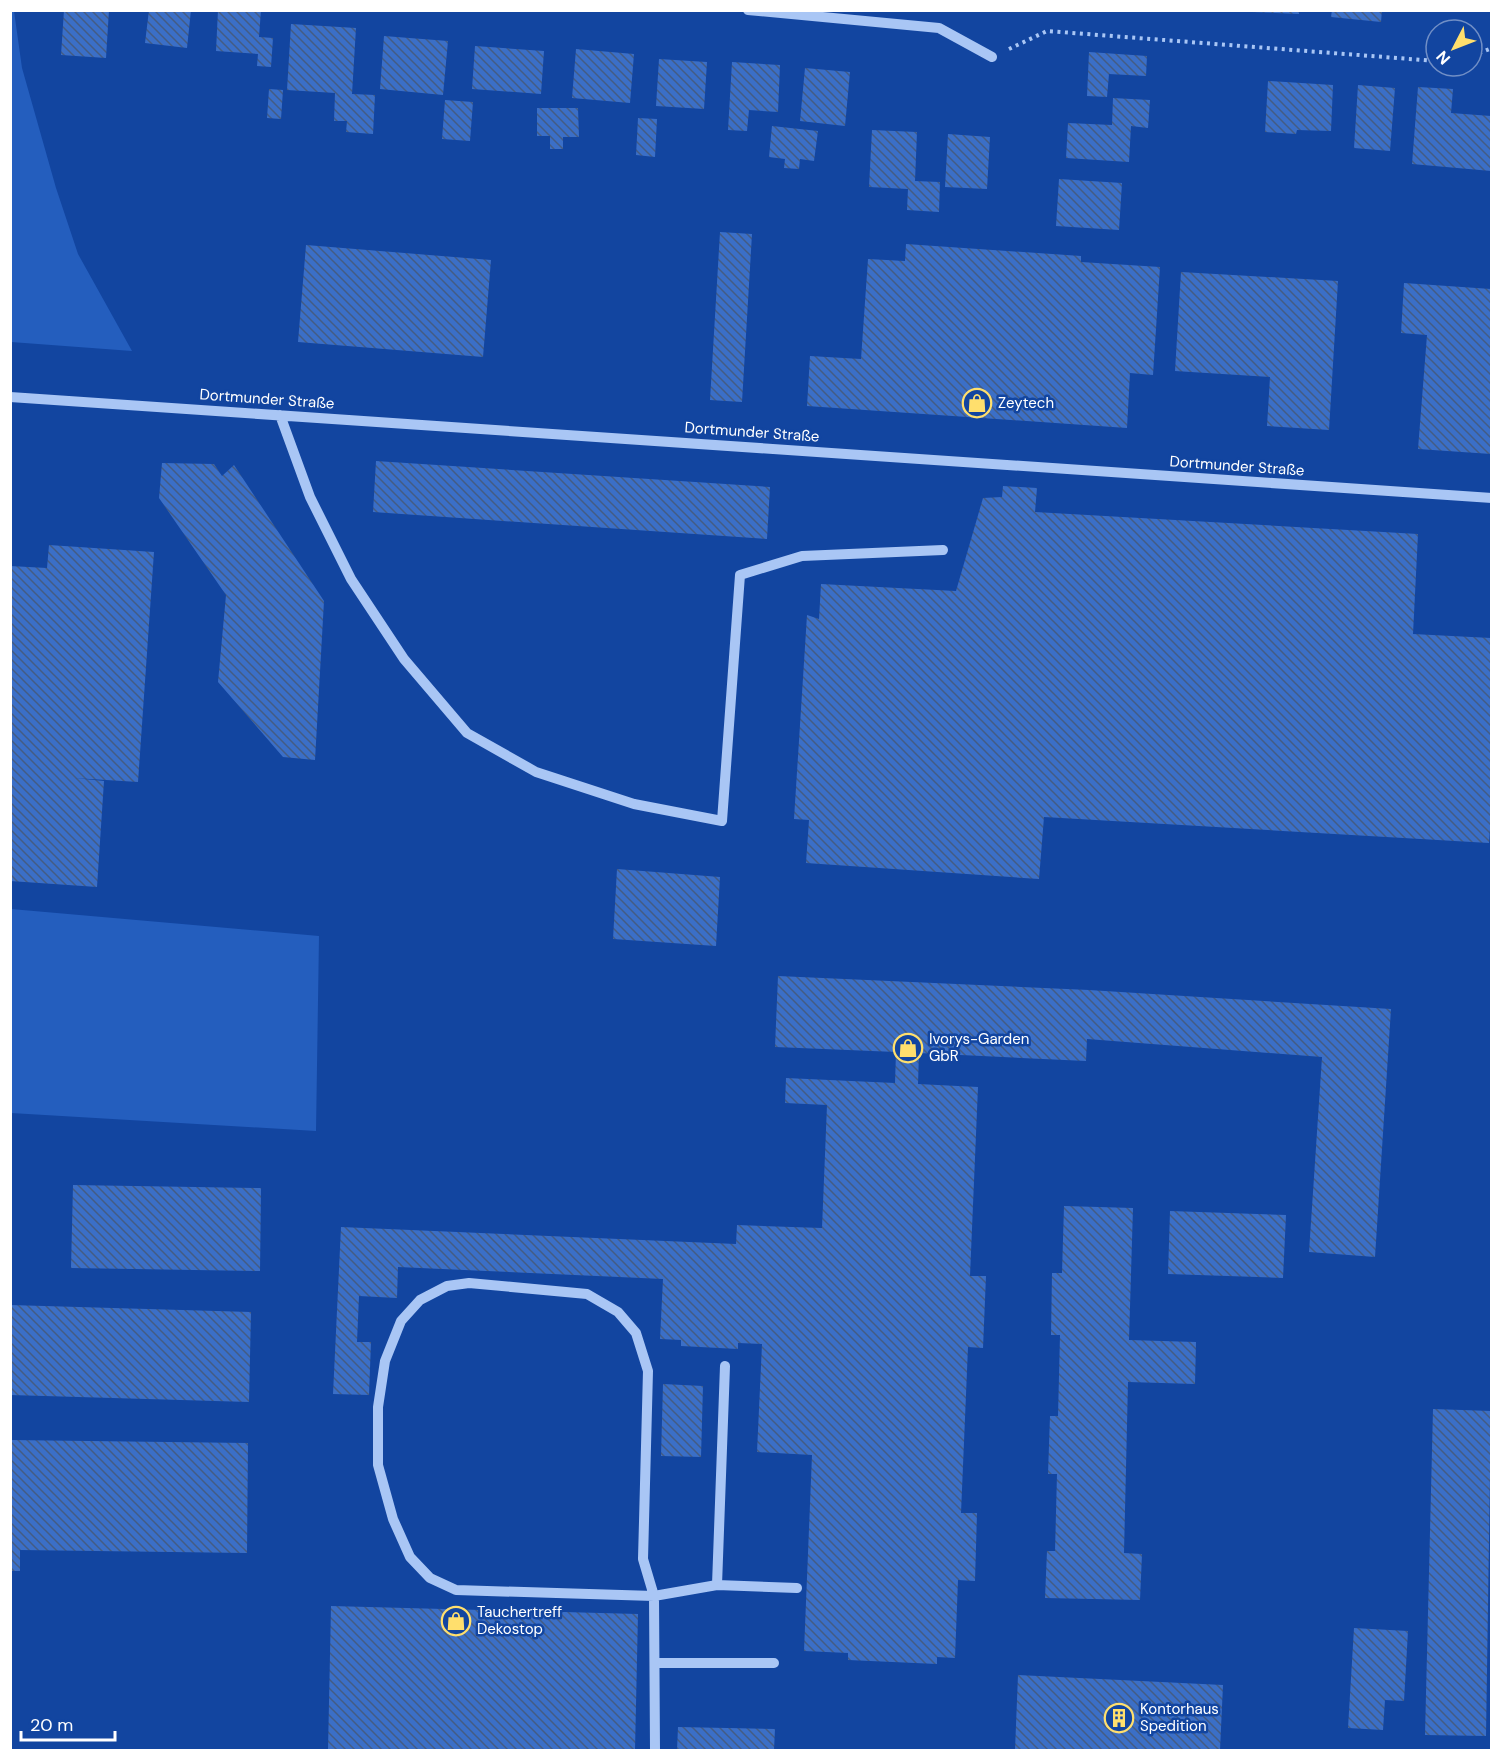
<svg xmlns="http://www.w3.org/2000/svg" width="1502" height="1761" font-family="'DM Sans',sans-serif">
<style>
.grass{fill:#245ebe}
.building{fill:url(#building-back-hatch)}
.lines{fill:none;stroke-linecap:round;stroke-linejoin:round}
.path{stroke:#a9c6f5;stroke-width:4;stroke-dasharray:3 4.5;stroke-linecap:butt}
.minor{stroke:#a9c6f5;stroke-width:10}
.labels{text-anchor:middle;stroke-width:5;stroke-linejoin:round;paint-order:stroke}
.street-label{font-size:15px;fill:#fff;stroke:#1245a0}
.poi-label{font-size:15px;fill:#fff;stroke:#1245a0;text-anchor:start}
</style>
<defs>
<pattern id="building-back-hatch" width="6" height="6" patternUnits="userSpaceOnUse" patternTransform="scale(1.5)"><rect width="6" height="6" fill="#3b6fc7"/><path d="M-1 5l2 2M0 0l6 6M5-1l2 2" fill="none" stroke="#445c83"/></pattern>
</defs>
<rect width="100%" height="100%" fill="#1245a0"/>
<path class="grass" d="M10 11H14L22 68 56 188 78 254 132 351 11 342Z
M11 909 319 936 316 1131 11 1113Z"/>
<path class="building" d="M64 10H109L106 58 61 55Z
M149 10H191L187 48 145 43Z
M218 10H261L259 37 273 38 271 67 257 66 258 54 216 51Z
M1252 10H1299V14L1252 12Z
M1332 10H1382L1381 22 1331 17Z
M291 24 356 28 352 94 375 95 373 134 346 132 347 121H334L335 93 287 90Z
M384 36 448 41 443 95 380 89Z
M475 46 544 51 541 94 472 89Z
M576 49 634 54 630 103 572 98Z
M1089 52 1147 56 1146 76 1109 74 1107 97 1087 96Z
M659 59 707 62 704 109 656 106Z
M732 62 780 65 778 112 749 110 747 131 728 130Z
M805 68 850 72 845 126 800 121Z
M1268 81 1333 85 1331 131 1297 130 1296 134 1265 132Z
M1358 85 1395 88 1390 151 1354 148Z
M1418 87 1453 89 1451 113 1491 116V171L1412 164Z
M269 89 283 90 281 119 267 118Z
M1113 98 1150 100 1148 128 1131 126 1129 162 1066 158 1068 123 1112 125Z
M445 100 473 102 470 141 442 139Z
M537 108H578L579 137H563V149H550V136H537Z
M638 118 657 119 655 157 636 155Z
M772 126 818 131 814 161 800 159 799 169 784 168 785 159 769 157Z
M872 130 917 132 915 181 940 182 939 212 907 210 908 189 869 187Z
M948 134 990 137 987 189 945 187Z
M1059 179 1122 183 1119 230 1056 226Z
M720 232 752 234 742 402 710 400Z
M906 244 1081 256V262L1160 267 1153 375 1130 373 1127 428 807 406 810 356 861 359 868 259 905 261Z
M306 245 491 260 483 357 298 342Z
M1181 272 1338 281 1329 430 1267 426 1270 377 1175 371Z
M1404 283 1491 289V454L1418 449 1427 335 1401 333Z
M376 461 770 487 767 539 373 512Z
M162 463 214 464 222 476 234 465 324 601 315 760 283 757 218 682 226 595 159 498Z
M1003 486 1037 488 1035 512 1418 534 1413 634 1491 638V829H1490L1489 843 1044 817 1039 879 806 863 809 820 794 819 807 615 819 619 821 584 956 591 983 498 1002 497Z
M49 545 154 552 138 782 74 778 104 781 97 887 10 881V566L47 568Z
M617 869 720 877 716 946 613 939Z
M778 976 1089 990 1391 1009 1375 1257 1309 1252 1322 1057 1087 1039 1086 1061 919 1053 918 1084 978 1087 970 1276H986L983 1348 968 1347 961 1513H977L975 1581 958 1580 955 1658 937 1657V1664L848 1660V1653L804 1651 812 1455 757 1452 762 1344 738 1343V1349L681 1346V1340L660 1339 663 1279 398 1267 397 1298 359 1296 357 1342H371L369 1395 333 1394 341 1227 736 1244 737 1225 822 1228 827 1105 785 1103 786 1078 895 1083 896 1052 775 1047Z
M73 1185 261 1188 260 1271 71 1268Z
M1064 1206 1133 1208 1129 1340 1196 1342 1195 1384 1128 1382 1124 1553 1142 1554 1140 1600 1045 1598 1047 1551H1055L1057 1474H1048L1050 1416H1058L1060 1335H1051L1052 1273H1062Z
M1170 1211 1286 1215 1283 1278 1168 1274Z
M10 1305 251 1312 249 1402 10 1395Z
M663 1384 703 1386 701 1457 661 1456Z
M1433 1409 1491 1411 1486 1736 1425 1735Z
M10 1440 248 1443 247 1553 20 1550V1571H10Z
M331 1606 638 1614 635 1750H328Z
M1354 1628 1408 1631 1404 1701 1385 1700 1383 1730 1348 1728Z
M1018 1675 1223 1685 1220 1750H1015Z
M678 1727 775 1729 774 1750H677Z"/>
<g class="lines">
<path class="path" d="M1009 49 1047 31 1436 61
M1472 56 1492 48"/>
<path class="minor" d="M748 10 939 28 992 57
M10 397 1492 498
M280 415 310 497 351 579 404 659 467 733 536 772 634 804 722 821 740 575 802 556 943 550
M717 1585 725 1366
M655 1663H774
M655 1750 654 1596 643 1559 648 1371 636 1333 618 1312 587 1294 469 1283 447 1286 420 1300 401 1321 385 1361 378 1407V1465L393 1519 410 1557 430 1578 456 1590 654 1596 717 1585 797 1588"/>
</g>
<defs>
<g id="shop-ring" transform="scale(1.5)"><circle r="9.5" fill="#1245a0" stroke="#ffdf6d" stroke-width="1.5"/><path d="M-5-2.5h2.3a2.7 3.5 0 0 1 5.4 0H5L5.5 6h-11ZM-1.5-2.5h3a1.5 2.3 0 0 0-3 0Z" fill="#ffdf6d"/></g>
<g id="building-ring" transform="scale(1.5)"><circle r="9.5" fill="#1245a0" stroke="#ffdf6d" stroke-width="1.5"/><path d="M-4-6H4V6H1V3H-1V6H-4ZM-2.5-4.3h1.7v1.8h-1.7ZM.8-4.3h1.7v1.8H.8ZM-2.5-1h1.7V.8h-1.7ZM.8-1h1.7V.8H.8Z" fill="#ffdf6d"/></g>
</defs>
<g fill-rule="evenodd">
<use href="#shop-ring" x="977" y="403"/>
<use href="#shop-ring" x="908" y="1048"/>
<use href="#shop-ring" x="456" y="1621"/>
<use href="#building-ring" x="1119" y="1718"/>
</g>
<g class="labels">
<g class="street-label">
<text transform="translate(267 399) rotate(4)" y="5">Dortmunder Straße</text>
<text transform="translate(752 432) rotate(4)" y="5">Dortmunder Straße</text>
<text transform="translate(1237 466) rotate(4)" y="5">Dortmunder Straße</text>
</g>
<g class="poi-label">
<text x="998" y="408">Zeytech</text>
<text x="929" y="1044">Ivorys-Garden<tspan x="929" dy="17">GbR</tspan></text>
<text x="477" y="1617">Tauchertreff<tspan x="477" dy="17">Dekostop</tspan></text>
<text x="1140" y="1714">Kontorhaus<tspan x="1140" dy="17">Spedition</tspan></text>
</g>
</g>
<rect width="1502" height="1761" fill="none" stroke="#ffffff" stroke-width="24"/>
<g transform="translate(1454 48) rotate(228)"><circle r="28" fill="#1245a0" stroke="#718fc6" stroke-width="1.5"/>
<path d="M0-4.5L10 22L0 15L-10 22Z" fill="#ffdf6d"/>
<text y="-9" font-size="16" font-weight="bold" text-anchor="middle" fill="#ffffff">N</text>
</g>
<path d="M21 1731v9h94v-9" fill="none" stroke="#ffffff" stroke-width="3"/>
<text x="30" y="1731" font-size="18" fill="#ffffff" stroke="#1245a0" stroke-width="4.5" paint-order="stroke">20 m</text>
</svg>
